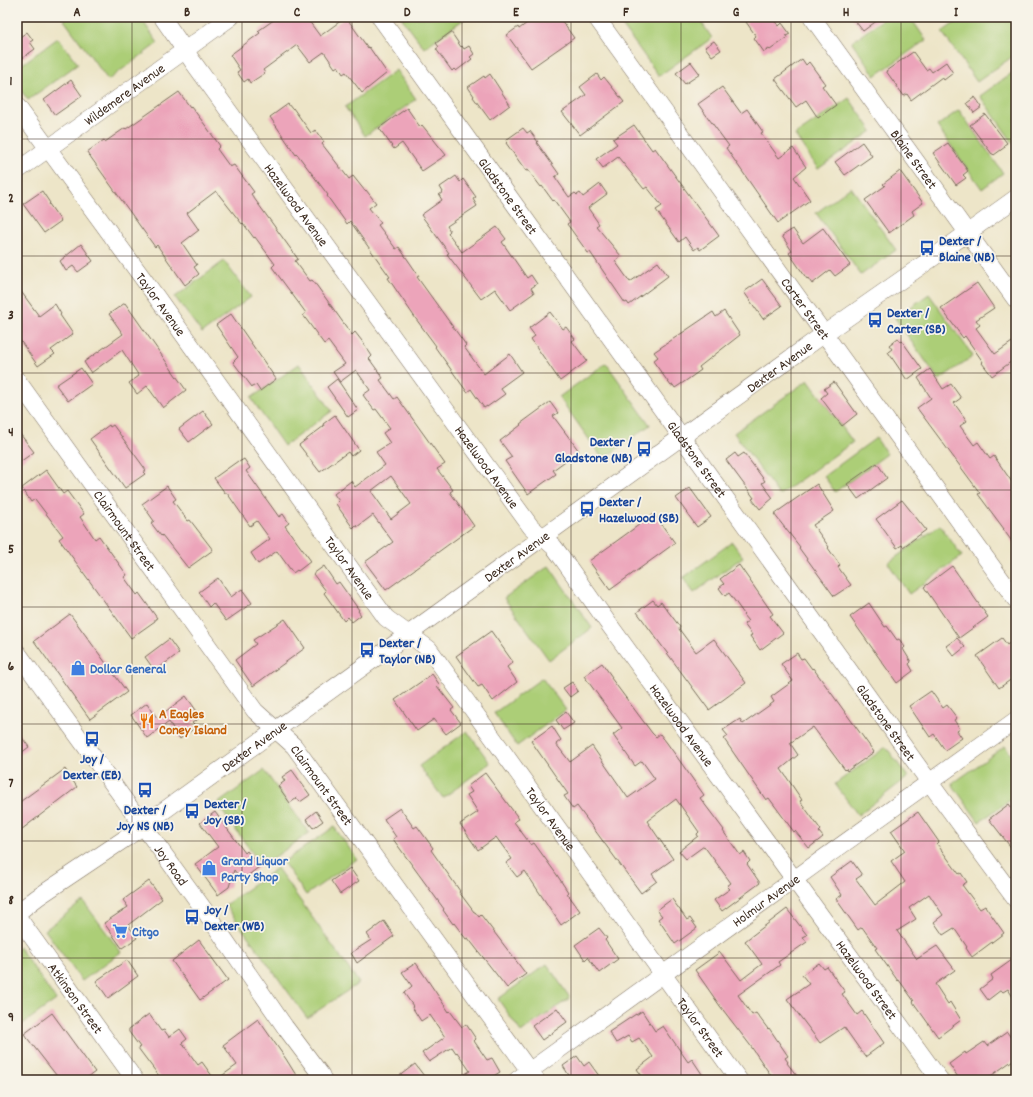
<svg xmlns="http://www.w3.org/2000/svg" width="1033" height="1097" font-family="Dekko,sans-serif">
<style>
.green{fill:#acce77;stroke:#747c4a}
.building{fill:#eca4ba;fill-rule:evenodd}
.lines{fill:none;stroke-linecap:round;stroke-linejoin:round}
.minor-casing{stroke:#796b5a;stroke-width:18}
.minor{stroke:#fff;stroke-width:17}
.grid{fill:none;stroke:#3b2a1e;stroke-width:1;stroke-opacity:0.55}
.labels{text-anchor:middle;stroke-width:3.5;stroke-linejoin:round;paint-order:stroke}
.street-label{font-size:14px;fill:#3b2a1e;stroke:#f7f3e8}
.transit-label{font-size:14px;font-weight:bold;fill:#164399;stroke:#f7f3e8;text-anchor:start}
.shop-label{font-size:14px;font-weight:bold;fill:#366cbe;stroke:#f7f3e8;text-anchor:start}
.food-label{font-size:14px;font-weight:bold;fill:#c56008;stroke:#f7f3e8;text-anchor:start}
.neatline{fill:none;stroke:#3b2a1e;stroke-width:1.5}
.grid-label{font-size:13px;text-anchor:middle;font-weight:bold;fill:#3b2a1e}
</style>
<rect width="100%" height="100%" fill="#f7f3e8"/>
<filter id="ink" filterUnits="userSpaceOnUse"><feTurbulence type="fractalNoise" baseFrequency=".025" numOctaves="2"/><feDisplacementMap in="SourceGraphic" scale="8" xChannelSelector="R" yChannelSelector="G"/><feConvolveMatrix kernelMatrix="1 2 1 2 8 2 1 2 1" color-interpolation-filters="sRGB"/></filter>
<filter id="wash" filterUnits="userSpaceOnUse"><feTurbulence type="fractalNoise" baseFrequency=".012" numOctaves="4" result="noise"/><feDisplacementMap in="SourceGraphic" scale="16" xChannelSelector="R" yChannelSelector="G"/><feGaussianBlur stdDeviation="0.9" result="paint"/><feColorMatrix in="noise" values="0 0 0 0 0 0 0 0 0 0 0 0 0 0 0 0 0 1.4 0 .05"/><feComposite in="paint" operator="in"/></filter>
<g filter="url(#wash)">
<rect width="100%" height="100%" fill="#ede5c8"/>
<path class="green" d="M68 17H140L158 43 108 80 64 20Z
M401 17H467L424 48Z
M616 17H698L712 38 659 76Z
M886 17H910L926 40 875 76 852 42Z
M963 17H1008L1016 28V54L977 82 942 32Z
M58 38 78 64 28 100 17 85V68Z
M396 70 416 99 365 136 345 107Z
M1016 70V147L980 96Z
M849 98 872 131 818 169 795 135Z
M959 110 1003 173 982 189 937 126Z
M851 187 896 250 861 275 816 213Z
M224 261 251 297 202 333 175 297Z
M929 294 973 356 939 380 895 318Z
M606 363 650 425 603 459 559 397Z
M299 364 332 411 284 446 251 398Z
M808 380 853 442 779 495 734 433Z
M876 438 887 454 835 492 824 476Z
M940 525 962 556 909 594 888 563Z
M732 542 743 557 694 593 683 578Z
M549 566 592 628 549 660 504 598Z
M542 678 566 710 517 746 494 713Z
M467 731 490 763 443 798 419 766Z
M1005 746 1016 762V796L979 822 952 784Z
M886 747 908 777 858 815 835 784Z
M264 770 309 833 262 866 217 804Z
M334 827 357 859 306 895 283 862Z
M277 868 359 983 307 1018 225 905Z
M83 901 121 952 82 981 45 930Z
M19 947 56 1000 17 1028V949Z
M547 964 570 998 521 1032 498 999Z"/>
<g id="blocks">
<path class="building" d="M278 17H306L320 36 346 17 368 48 369 47 387 73 362 93 346 72 343 74 338 66 335 68 324 52 310 62 297 45 263 70 265 73 250 83 248 79 244 82 237 72 240 70 230 55 260 33 258 31Z
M535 17H559L574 38 531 68 507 35 518 27 519 29Z
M752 17H773L779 26 782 23 790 34 786 36 787 38 770 50 769 49 764 52 754 38 756 36 746 22Z
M852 17H882L863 31Z
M27 32 33 40 30 42 35 49 17 62V39Z
M451 32 461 47 462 46 464 49 469 46 474 54 470 57 472 59 456 71 454 69 452 71 436 49 439 47 436 43Z
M714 41 721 50 712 56 705 47Z
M913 52 926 70 929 68 932 72 946 62 953 73 944 80 942 77 911 100 907 94 904 96 886 71Z
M802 59 806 65 809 62 825 84 822 86 836 105 818 118 806 100 796 107 775 79Z
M691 62 700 74 685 84 676 73Z
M490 74 510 105 490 120 473 97 474 96 468 87 484 76 485 78Z
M597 74 601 80 604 77 624 102 580 135 562 112 586 95 580 87Z
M71 80 82 96 55 115 44 100Z
M722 87 741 113 747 109 763 132 761 133 779 158 793 148 806 167 794 177 810 200 778 223 726 148 729 146 698 104Z
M179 92 190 107 191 106 208 129 220 146 217 149 230 167 234 165 254 192 251 194 298 259 295 261 310 281 312 280 317 286 352 335 355 332 362 341 372 356 369 359 370 360 383 378 380 380 394 399 397 397 445 464 437 469 453 490 450 492 474 526 386 590 365 562 393 542 373 515 357 527 356 525 353 528 336 504 339 501 334 494 351 481 355 487 385 465 376 452 390 443 383 433 390 428 376 409 374 410 363 395 370 390 356 370 340 382 333 372 345 364 328 341 324 344 303 315 306 313 272 267 275 264 255 237 254 238 243 223 242 224 216 191 187 213 199 230 182 243 197 265 194 267 199 274 185 285 157 245 155 247 87 152 104 140 105 142 125 128 126 129ZM391 476 411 504 391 519 371 491Z
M975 97 982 107 974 113 967 103Z
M288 104 292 109 293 108 311 133 315 130 324 142 322 144 349 179 353 176 365 191 366 190 376 203 369 208 381 223 378 225 396 249 399 247 419 276 417 277 466 345 464 347 484 374 510 354 522 372 500 388 505 394 487 407V406L484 408 471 389 467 392 435 347 436 346 416 319 388 278 390 277 362 238 350 221 347 224 327 196 328 195 297 154 296 155 270 117Z
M407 108 420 127 422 125 446 155 422 171 402 143 394 149 379 128Z
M985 114 1007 143 1004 145 1005 147 994 155 993 154H992L970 125Z
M634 125 652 150 655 148 719 236 700 250 698 247 694 250 685 237 679 242 656 210 662 206 647 187 644 189 618 157 603 168 596 159 617 144 613 139Z
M523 128 527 133 530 131 538 142 537 143 559 174 555 177 569 197 575 193 577 195 580 193 583 197 600 184 607 194 588 208 599 224 596 226 621 256 615 261 630 282 658 262 668 276 629 305 627 302 625 303 590 252 588 253 567 224 570 222 554 200 553 201 542 186 541 187 528 170 526 171 506 143 507 142 506 140Z
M862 142 872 156 845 175 835 162Z
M948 143 968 171 963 175 966 178 956 185 933 153Z
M900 171 923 203 912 211 914 215 889 233 865 200 885 186 883 184Z
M456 176 460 182 463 179 476 197 473 199 477 206 447 226 450 231 448 233 462 252 497 227 506 239 502 242 527 278 531 275 537 284 531 288 534 293 510 310 495 289 481 299 447 254 449 253 421 215 442 200 439 195 443 192 440 187Z
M42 191 50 203 49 204 61 221 44 233 23 204Z
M823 228 850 265 835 276 830 270 812 284 808 278 807 279 789 253 792 251 782 236 793 229 803 243Z
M81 244 93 261 78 272 73 266 66 271 60 261Z
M762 279 782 306 763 319 744 292Z
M977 283 994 308 976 320 980 325 976 328 995 354 1012 342 1016 348V358L992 376 982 363 983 362 965 336 963 338 941 308Z
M17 286 39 316 55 304 61 314 60 315 73 334 51 350 55 354 38 366 17 336Z
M125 303 186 390 163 408 147 386 137 394 129 383 139 376 122 350 91 373 84 362 123 334 109 314Z
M724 311 740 335 699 367 701 370 687 380 675 388 673 385 671 386 653 361 658 357 654 352 713 312 716 317Z
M550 312 563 329 566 327 575 339 572 341 587 361 560 381 531 339 535 336 529 328Z
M231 314 276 379 260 391 256 385 252 387 233 362 238 357 216 325Z
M898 338 901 342 902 341 922 369 907 380 888 352 892 349 889 345Z
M81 368 92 384 68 401 56 385Z
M930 369 943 389 951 384 961 398 954 403 967 421 960 426 974 445 978 442 990 459 994 456 1016 488V547L1003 529H1004L978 494 980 493 917 408 931 398 918 378Z
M337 379 358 410 348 417 327 387Z
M834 382 857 414 842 426 821 398 827 393 824 389Z
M550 402 558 413 553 416 579 451 553 470 556 474 528 494 505 461 512 457 500 441 521 425 520 424Z
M203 411 213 424 189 442 179 429Z
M335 415 359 450 351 456 348 452 320 472 299 445 324 426 323 424Z
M109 425 110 427 113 425 146 470 143 472 145 474 125 488 90 439Z
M17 430 34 452 17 464Z
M735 453 738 457 744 453 765 481 762 483 773 498 760 509 752 499 754 498 726 460Z
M244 459 250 468 246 471 279 517 283 514 289 523 285 526 311 561 298 571 297 570 293 573 277 551 258 564 251 553 270 539 257 521 250 526 227 493H225L214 478 238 461 239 462Z
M877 463 887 478 858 499 847 484Z
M46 470 63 494 67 491 84 514 80 517 95 539 99 536 127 575 124 577 137 595 139 593 157 618 155 619V621L131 638 59 539 63 536 35 499 31 502 22 488Z
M817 484 834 511 813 525 829 547 828 548 840 565 838 567 851 585 834 596 799 548 800 547 774 514Z
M167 486 176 499 173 501 188 521 190 520 213 550 188 568 162 535 161 536 151 523 154 521 142 504Z
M690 488 711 517 697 527 676 498Z
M902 500 926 530 903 547 902 545 897 548 876 519Z
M654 514 675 543 610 590 589 561Z
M739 565 773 614 770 616 783 633 760 650 750 636 752 635 744 624 748 621 743 615 744 614 729 593 725 596 719 588 724 584 720 579Z
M324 566 336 584 339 582 359 610 358 611 361 615 352 622 348 617 344 621 324 593 326 591 313 574Z
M952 566 988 617 959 638 924 587Z
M218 578 231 597 242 589 252 603 226 621 213 603 209 607 199 592Z
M653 600 657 605 661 602 680 627 679 629 696 652 714 639 746 683 709 710 637 612Z
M869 603 885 627 887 626 897 640 899 639 905 647 903 649 911 662 909 664 913 671 897 683 850 617Z
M70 614 127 692 90 719 34 641Z
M285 619 305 648 253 686 235 660 256 644 253 640Z
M491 631 513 662 507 667 517 682 493 701 482 685 478 687 456 656Z
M957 638 965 647 954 656 946 646Z
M1002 638 1007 645 1011 642 1016 649V676L999 688 977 656Z
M169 639 179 653 155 671 145 657Z
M797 653 801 659 804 658 812 669 813 668 874 752 847 771 846 769 845 770 813 727 790 743 798 755 781 769 802 800 800 801 821 830 819 832 823 837 809 848 795 831 794 832 769 798 766 800 724 739 728 736 723 730 740 719 743 724 774 702 771 697 793 681 781 664Z
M602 663 612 677 611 678 652 733 656 737 660 734 667 743 704 795 700 798 724 830 723 831 740 855 744 852 750 861 747 864 760 883 722 911 714 900 730 889 727 886 731 883 704 846 686 859 679 851 698 836 697 834 699 832 676 799 647 821 673 859 652 874 657 881 641 893 577 806 573 809 564 796 568 794 531 741 552 726 561 740 556 744 570 762 592 746 628 798 655 779 642 761 635 766 613 735 622 728 584 676Z
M432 674 439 684 437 686 454 708 451 710 461 723 446 734 434 719 417 731 395 700Z
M572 682 578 691 570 697 563 688Z
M931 691 943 708 947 705 957 718 954 720 960 729 957 731 962 738 945 750 934 734 930 737 909 706Z
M186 696 201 717 192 723 196 727 180 739 169 722 147 738 131 715 147 703 157 718Z
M566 712 574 723 563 730 556 720Z
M17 731 29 747 17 756Z
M65 769 77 787 17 833V804Z
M292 770 310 795 300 802 297 798 290 803 278 786 285 781 282 777Z
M485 773 519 819 514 822 531 845 534 843 557 875 568 892 567 893 580 911 561 925 525 871 517 877 506 863 512 859 496 837 478 850 460 824 478 812 467 795 472 792 468 786Z
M1009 804 1016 814V854L989 819Z
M400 808 414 828 417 826 433 848 431 850 460 891 459 892 474 912H475L479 917 481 915 526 974 507 988 468 938 466 939 454 923 453 924 443 910 444 909 393 839 396 837 384 819Z
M316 811 323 821 313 828 306 819Z
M215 812 245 853 247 851 259 867 242 880 234 870 229 887 218 895 195 864 218 847 200 823Z
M918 812 939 842 937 844 959 874 961 873 967 882 962 885 980 909 985 906 1004 933 972 957 966 948 967 947 954 928 943 935 934 922 943 915 929 894 909 908 916 919 897 931 917 959 937 946 955 970 935 984 948 1004 950 1002 961 1020 938 1037 913 1002 914 1001 899 980 898 981 875 949 877 948 862 927 858 930 836 899 842 895 830 877 852 861 862 875 856 879 875 905 905 882 891 861 905 851 891 831Z
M350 868 359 881 340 894 331 881Z
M149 881 162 899 128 925 137 938 122 948 104 923 128 907 123 900Z
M672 899 687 920 690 918 697 928 675 944 658 919 662 916 657 910Z
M787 909 807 935 803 937 807 942 778 962 780 965 738 995 752 1015 756 1013 768 1029 769 1028 788 1056 785 1058 788 1062 787 1063 800 1080H774L750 1045 720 1006 695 970 720 952 741 980 762 964 745 941Z
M384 921 394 936 357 963 351 953 371 940 367 934Z
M599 928 607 938 605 940 618 959 599 973 588 957 585 960 575 945Z
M199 940 228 980 200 1000 172 961Z
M1016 957V1002L1008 989 1003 992 1001 990 988 1000 980 989 993 979 991 975Z
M127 960 138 976 108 998 96 981Z
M416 963 449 1012 450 1011 462 1027 466 1024 476 1039 474 1041 487 1060 492 1058 500 1072 487 1080H455L470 1071 457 1052 456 1053 452 1047 429 1062 422 1053 445 1037 430 1015 421 1021 412 1007 413 1006 404 993 412 986 402 972Z
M819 963 824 969 827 967 845 992 842 994 857 1015 862 1011 884 1043 865 1057 844 1027 820 1043 787 999 809 984 802 975Z
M557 1008 567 1022 542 1040 532 1026Z
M642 1011 655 1031 663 1026 688 1062 692 1059 706 1080H645L637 1069 653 1057 639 1038 632 1042 628 1036 616 1043 609 1032 636 1014V1015Z
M52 1013 95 1072 84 1080H60L24 1034Z
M149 1014 161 1031 164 1030 169 1037 180 1029 187 1039 182 1043 198 1065 202 1062 215 1080H162L138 1048 140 1047 129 1032V1029Z
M258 1019 286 1059 299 1080H216L237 1065 223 1045Z
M1007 1032 1016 1045V1058L985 1080H960L949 1064 965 1052 966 1054 984 1042 987 1046Z
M577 1056 584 1066 589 1062 602 1080H572L563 1066Z
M415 1064 427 1080H394Z"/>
</g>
</g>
<g filter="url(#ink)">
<use href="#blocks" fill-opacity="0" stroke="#796b5a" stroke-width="1"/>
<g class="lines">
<g class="minor-casing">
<g id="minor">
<path id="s1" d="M162 17 193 62 531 527 554 547 560 555 608 623 940 1080"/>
<path id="s2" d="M380 17 938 794 1016 900"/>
<path id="s3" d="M596 17 1016 600"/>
<path id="s4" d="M812 17 1016 300"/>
<path id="s5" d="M17 106 155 295 386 618 429 649 739 1080"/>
<path id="s6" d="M17 171 231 17"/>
<path id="s7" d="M17 380 255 711 294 746 536 1080"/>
<path id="s8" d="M17 652 205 911 285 1027 321 1075 323 1080"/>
<path id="s9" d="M17 913 38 897 126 838 824 334 931 259 1016 198"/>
<path id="s10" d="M17 916 135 1080"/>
<path id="s11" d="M517 1080C683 960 849 839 1016 720"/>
</g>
</g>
<use href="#minor" class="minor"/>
</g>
</g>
<path class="grid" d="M132 17V1080M242 17V1080M352 17V1080M462 17V1080M571 17V1080M681 17V1080M791 17V1080M901 17V1080M17 139H1016M17 256H1016M17 373H1016M17 490H1016M17 607H1016M17 724H1016M17 841H1016M17 958H1016"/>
<defs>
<g id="bus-bare" transform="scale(1.2)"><path d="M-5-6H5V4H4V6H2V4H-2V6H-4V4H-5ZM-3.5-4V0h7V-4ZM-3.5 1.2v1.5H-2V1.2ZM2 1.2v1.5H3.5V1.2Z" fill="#1a4fb4" stroke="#f7f3e8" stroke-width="2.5" paint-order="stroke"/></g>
<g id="shop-bare" transform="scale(1.2)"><path d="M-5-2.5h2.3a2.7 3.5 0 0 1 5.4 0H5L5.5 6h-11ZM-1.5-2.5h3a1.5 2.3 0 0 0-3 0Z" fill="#3f7fe0" stroke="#f7f3e8" stroke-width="2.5" paint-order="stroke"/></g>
<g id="restaurant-bare" transform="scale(1.2)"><path d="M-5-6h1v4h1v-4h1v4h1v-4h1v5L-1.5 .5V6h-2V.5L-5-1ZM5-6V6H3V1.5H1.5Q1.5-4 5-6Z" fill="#e8710a" stroke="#f7f3e8" stroke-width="2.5" paint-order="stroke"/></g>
<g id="supermarket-bare" transform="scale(1.2)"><path d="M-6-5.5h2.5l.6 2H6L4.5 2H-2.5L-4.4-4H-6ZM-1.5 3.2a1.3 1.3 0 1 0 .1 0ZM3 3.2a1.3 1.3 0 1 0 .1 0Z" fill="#3f7fe0" stroke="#f7f3e8" stroke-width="2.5" paint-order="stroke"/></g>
</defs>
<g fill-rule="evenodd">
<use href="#bus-bare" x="927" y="248"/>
<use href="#bus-bare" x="875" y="320"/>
<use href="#bus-bare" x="644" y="449"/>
<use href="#bus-bare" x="587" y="509"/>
<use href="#bus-bare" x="367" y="650"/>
<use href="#shop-bare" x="78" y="668"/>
<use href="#restaurant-bare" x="147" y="721"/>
<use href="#bus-bare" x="92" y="739"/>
<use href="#bus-bare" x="145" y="790"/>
<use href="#bus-bare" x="192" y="811"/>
<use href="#shop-bare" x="209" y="868"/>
<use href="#bus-bare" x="192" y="917"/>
<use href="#supermarket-bare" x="120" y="931"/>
</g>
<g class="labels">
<g class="street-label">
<text dy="5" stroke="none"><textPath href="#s6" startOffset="132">Wildemere Avenue</textPath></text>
<text dy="5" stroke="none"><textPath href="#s4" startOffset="175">Blaine Street</textPath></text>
<text dy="5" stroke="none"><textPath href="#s2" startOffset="220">Gladstone Street</textPath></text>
<text dy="5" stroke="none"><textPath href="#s1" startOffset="231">Hazelwood Avenue</textPath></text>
<text dy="5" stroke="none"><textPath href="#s5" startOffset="245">Taylor Avenue</textPath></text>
<text dy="5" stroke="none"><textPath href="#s3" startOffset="359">Carter Street</textPath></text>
<text dy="5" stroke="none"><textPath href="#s9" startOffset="938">Dexter Avenue</textPath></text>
<text dy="5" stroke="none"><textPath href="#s2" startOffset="544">Gladstone Street</textPath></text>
<text dy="5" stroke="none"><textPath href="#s1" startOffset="555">Hazelwood Avenue</textPath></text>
<text dy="5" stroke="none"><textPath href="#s7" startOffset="185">Clairmount Street</textPath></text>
<text dy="5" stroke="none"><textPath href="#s9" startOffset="614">Dexter Avenue</textPath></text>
<text dy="5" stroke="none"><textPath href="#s5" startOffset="569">Taylor Avenue</textPath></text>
<text dy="5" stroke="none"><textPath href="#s2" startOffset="868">Gladstone Street</textPath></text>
<text dy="5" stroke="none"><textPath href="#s1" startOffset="879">Hazelwood Avenue</textPath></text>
<text dy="5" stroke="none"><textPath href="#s9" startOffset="290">Dexter Avenue</textPath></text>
<text dy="5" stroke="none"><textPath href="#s7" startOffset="508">Clairmount Street</textPath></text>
<text dy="5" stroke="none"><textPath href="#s5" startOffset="893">Taylor Avenue</textPath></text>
<text dy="5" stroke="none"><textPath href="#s8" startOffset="263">Joy Road</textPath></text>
<text dy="5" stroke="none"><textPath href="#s11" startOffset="307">Holmur Avenue</textPath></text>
<text dy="5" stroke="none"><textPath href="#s1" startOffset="1194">Hazelwood Street</textPath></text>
<text dy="5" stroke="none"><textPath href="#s10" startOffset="101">Atkinson Street</textPath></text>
<text dy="5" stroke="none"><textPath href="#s5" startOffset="1150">Taylor Street</textPath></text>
</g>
<g class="transit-label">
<text x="939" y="245">Dexter /<tspan x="939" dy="16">Blaine (NB)</tspan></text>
<text x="887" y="317">Dexter /<tspan x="887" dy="16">Carter (SB)</tspan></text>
<text x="632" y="446" text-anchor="end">Dexter /<tspan x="632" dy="16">Gladstone (NB)</tspan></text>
<text x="599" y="506">Dexter /<tspan x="599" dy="16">Hazelwood (SB)</tspan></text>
<text x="379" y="647">Dexter /<tspan x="379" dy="16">Taylor (NB)</tspan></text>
<text x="92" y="763" text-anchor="middle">Joy /<tspan x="92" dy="16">Dexter (EB)</tspan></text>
<text x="204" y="808">Dexter /<tspan x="204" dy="16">Joy (SB)</tspan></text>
<text x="145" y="814" text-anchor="middle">Dexter /<tspan x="145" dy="16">Joy NS (NB)</tspan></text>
<text x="204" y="914">Joy /<tspan x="204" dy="16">Dexter (WB)</tspan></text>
</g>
<g class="shop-label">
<text x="90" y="673">Dollar General</text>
<text x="221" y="865">Grand Liquor<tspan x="221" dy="16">Party Shop</tspan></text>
<text x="132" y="936">Citgo</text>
</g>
<g class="food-label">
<text x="159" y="718">A Eagles<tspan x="159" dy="16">Coney Island</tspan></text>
</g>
</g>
<rect width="1033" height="1097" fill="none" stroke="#f7f3e8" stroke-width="44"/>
<rect x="22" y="22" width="989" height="1053" class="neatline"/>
<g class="grid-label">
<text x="77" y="16">A</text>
<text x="187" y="16">B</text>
<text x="297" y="16">C</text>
<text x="407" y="16">D</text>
<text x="516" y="16">E</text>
<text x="626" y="16">F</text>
<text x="736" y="16">G</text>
<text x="846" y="16">H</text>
<text x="956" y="16">I</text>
<text x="11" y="85">1</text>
<text x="11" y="202">2</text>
<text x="11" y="319">3</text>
<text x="11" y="436">4</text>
<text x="11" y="553">5</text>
<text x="11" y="670">6</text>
<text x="11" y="787">7</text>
<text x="11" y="904">8</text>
<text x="11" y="1021">9</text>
</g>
</svg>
